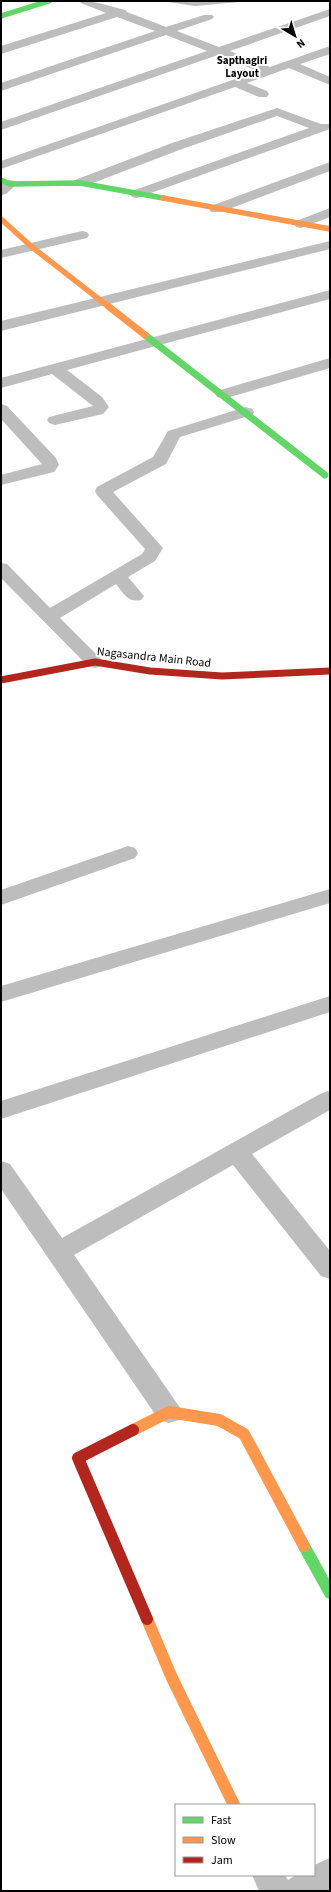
<svg xmlns="http://www.w3.org/2000/svg" width="331" height="1892" font-family="'Source Sans 3',sans-serif">
<style>
.water{fill:#bbb}
.lines{fill:none;stroke-linecap:round;stroke-linejoin:round}
.street{fill:#bdbdbd;fill-rule:evenodd}
.fast-far2{stroke:#63d668;stroke-width:5.5}
.fast-far1{stroke:#63d668;stroke-width:7}
.fast{stroke:#63d668;stroke-width:12}
.slow-far2{stroke:#ff974d;stroke-width:5.5}
.slow-far1{stroke:#ff974d;stroke-width:7}
.slow{stroke:#ff974d;stroke-width:12}
.jam-far1{stroke:#b3261e;stroke-width:7}
.jam{stroke:#b3261e;stroke-width:12}
.labels{text-anchor:middle;stroke-width:4;stroke-linejoin:round;paint-order:stroke}
.far-neighbourhood-label{font-size:11px;font-weight:bold;fill:#000;stroke:#fff}
.street-label{font-size:12px;fill:#000;stroke:#fff}
</style>
<rect width="100%" height="100%" fill="#fff"/>
<path class="water" d="M160 1H251L195 6Z"/>
<g class="lines">
<path class="street" d="M79 1C96 1 110 6 125 10L127 12 166 27 204 15H212L214 17 212 19 177 31 219 47 330 9V16L230 51 270 67 330 46V54L300 64 330 77V85L289 68 247 83 267 91 269 94 267 97H259L235 87 1 169V161L258 71 218 55 1 130V122L207 51 166 35 1 91V83L155 31 117 17 1 54V46L106 13 81 3Z
M277 108 321 124H330V129L137 198 132 197 130 194 132 191 309 128 277 116 182 149 85 186H75L73 183 75 180 172 143Z
M330 162V171L221 212H211L209 209 211 206Z
M10 180 15 181 17 184 6 194 1 195V184Z
M330 208V217L301 228 296 227 294 224 296 221Z
M82 231 87 232 89 235 87 238 1 258V250Z
M330 241V249L1 331V321Z
M330 290V299L67 370 102 397 109 407 103 414 55 425 49 423 47 420 49 417 93 406 52 374 1 388V378Z
M330 358V368L223 399 217 397 215 394 217 391Z
M1 404 7 406 56 458 59 465 54 472 1 485V475L42 464 1 419Z
M246 407 252 409 254 412 252 415 180 437 166 464 113 492 163 548 155 561 128 577 144 596 141 600C128 603 124 594 116 584L60 618 104 662 102 666 95 668 88 666 1 578V563L7 564 50 608 142 554 145 549 97 495 95 491 97 487 153 457 168 431Z
M128 846 135 848 138 853 135 858 1 905V890Z
M330 889V903L1 1002V986Z
M330 996V1012L1 1119V1101Z
M328 1091 330 1092V1110L252 1154 330 1251V1279L321 1276 233 1165 74 1255 183 1412 179 1420 169 1423 159 1420 1 1189V1161L10 1164 62 1238 320 1094Z
M330 1858V1891H259L252 1875H285L288 1880 296 1875H314V1865Z"/>
<path class="fast-far2" d="M1 16 49 1
M1 180 10 184 80 183 163 198"/>
<path class="fast-far1" d="M145 335 325 475"/>
<path class="fast" d="M304 1546 330 1593"/>
<path class="slow-far2" d="M163 198 330 229
M1 219 32 247 109 307"/>
<path class="slow-far1" d="M108 306 145 335"/>
<path class="slow" d="M133 1430 169 1412 219 1420 244 1434 304 1546
M147 1619 172 1678 234 1805"/>
<path class="jam-far1" d="M1 680 95 662 150 671 222 676 330 671"/>
<path class="jam" d="M133 1430 78 1458 147 1619"/>
</g>
<g class="labels">
<g class="far-neighbourhood-label">
<text x="242" y="64">Sapthagiri<tspan x="242" dy="13">Layout</tspan></text>
</g>
<g class="street-label">
<text transform="translate(154 657) rotate(6)" y="4">Nagasandra Main Road</text>
</g>
</g>
<rect width="331" height="1892" fill="none" stroke="#000000" stroke-width="4"/>
<rect x="175" y="1804" width="140" height="72" fill="#ffffff" stroke="#999999"/>
<rect x="183" y="1817" width="20" height="6" fill="#63d668" stroke="#999999"/>
<text x="211" y="1824" font-size="12" fill="#000000">Fast</text>
<rect x="183" y="1837" width="20" height="6" fill="#ff974d" stroke="#999999"/>
<text x="211" y="1844" font-size="12" fill="#000000">Slow</text>
<rect x="183" y="1857" width="20" height="6" fill="#b3261e" stroke="#999999"/>
<text x="211" y="1864" font-size="12" fill="#000000">Jam</text>
<g transform="translate(295 36) rotate(142)" stroke="#ffffff" stroke-width="3" paint-order="stroke">
<path d="M0-3L7 15L0 10L-7 15Z" fill="#000000"/>
<text y="-6" font-size="11" font-weight="bold" text-anchor="middle" fill="#000000">N</text>
</g>
</svg>
